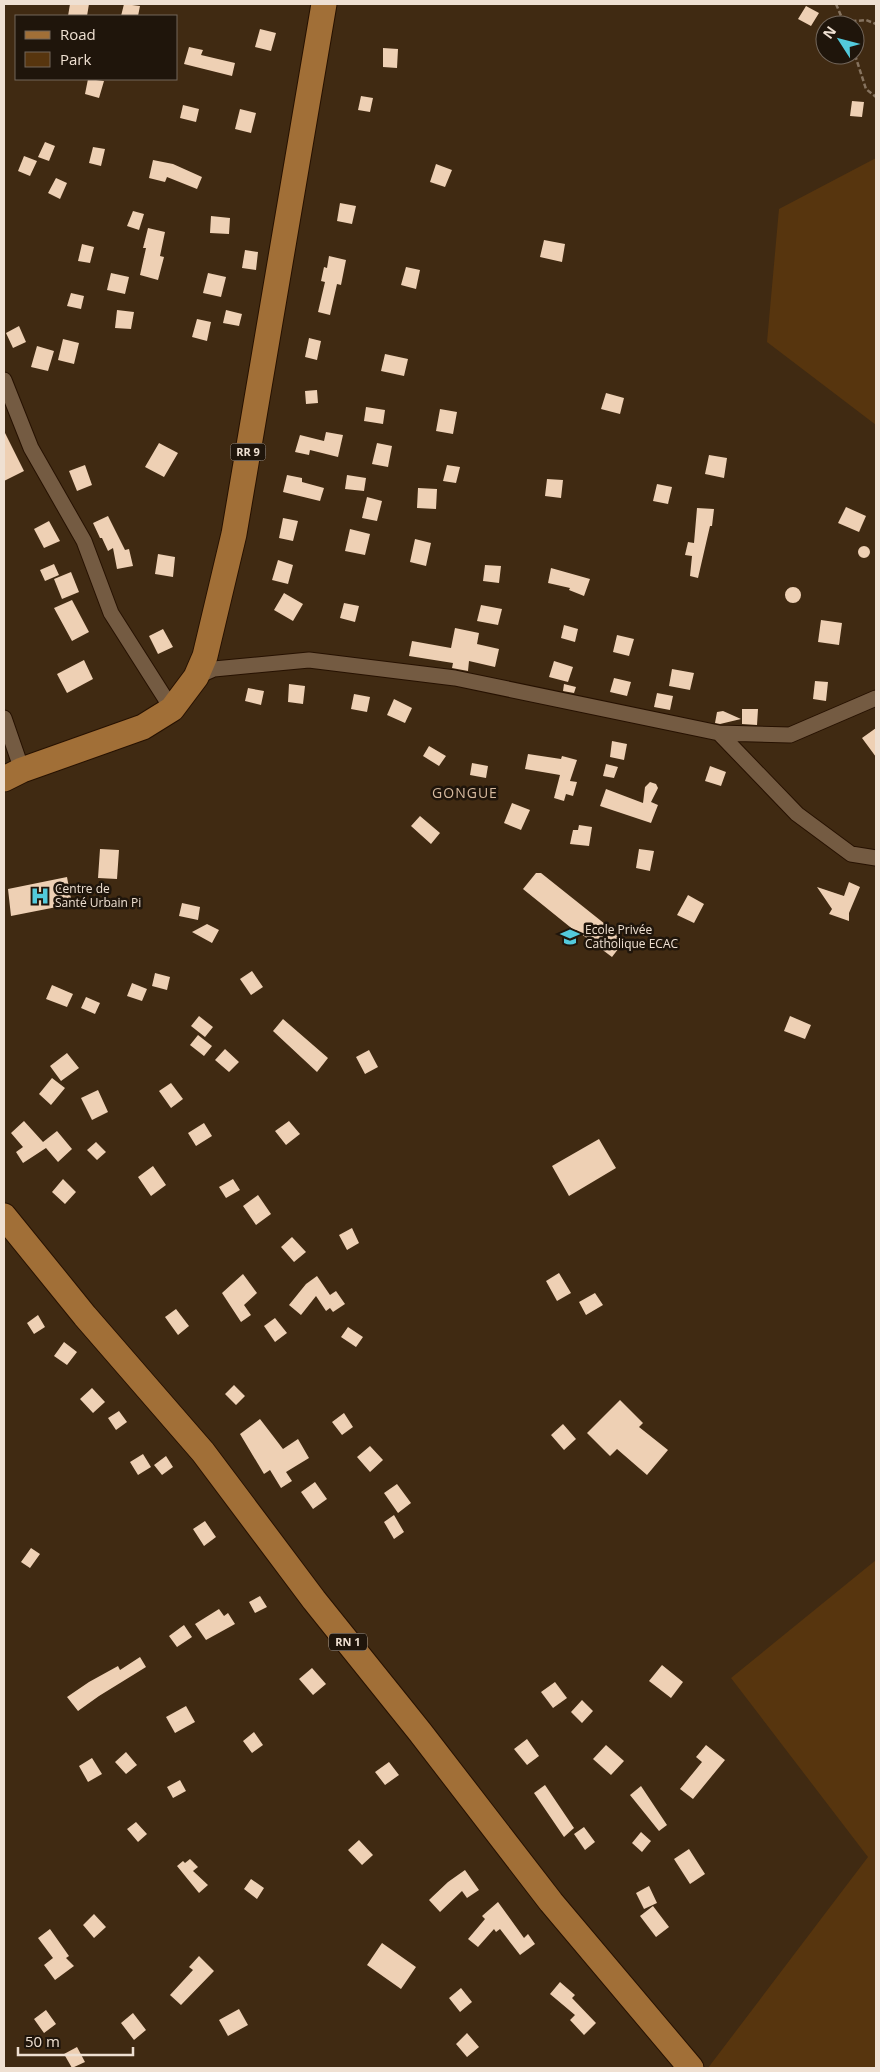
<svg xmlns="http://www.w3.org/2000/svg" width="880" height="2072" font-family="'Open Sans',sans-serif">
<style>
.green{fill:#57350e}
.building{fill:#eed0b4}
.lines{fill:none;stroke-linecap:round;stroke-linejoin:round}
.street-casing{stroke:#261100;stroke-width:17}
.primary-casing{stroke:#261100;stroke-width:27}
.path{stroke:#86735f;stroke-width:2.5;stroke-dasharray:5 2.5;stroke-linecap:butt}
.street{stroke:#745b42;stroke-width:15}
.primary{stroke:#a16f37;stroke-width:25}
.labels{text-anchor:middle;stroke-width:5;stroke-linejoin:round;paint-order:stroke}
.shield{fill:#1f150b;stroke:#b1a396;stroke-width:1}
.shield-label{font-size:11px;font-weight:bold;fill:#efe0d2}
.poi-label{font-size:12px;fill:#efe0d2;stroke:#1f150b;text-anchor:start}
.neighbourhood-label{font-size:14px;letter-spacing:1px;fill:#d7ba9f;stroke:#1f150b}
</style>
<rect width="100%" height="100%" fill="#402a12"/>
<path class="green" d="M876 158V425L767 342 779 209Z
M876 1560V2068H708L868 1857 731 1678Z"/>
<path class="building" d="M70 4H89L87 16H68Z
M124 4 140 6 138 16H121Z
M806 6 819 13 811 26 798 19Z
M260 29 276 33 271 51 255 47Z
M189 47 203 50 201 55 235 63 232 76 184 64Z
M383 48 398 49 397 68 383 67Z
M88 79 104 81 99 98 85 94Z
M361 96 373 98 370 112 358 110Z
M852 101 864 102 862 117 850 116Z
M183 105 199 109 196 122 180 118Z
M240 109 256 113 251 133 235 129Z
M45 142 55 146 49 161 38 157Z
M93 147 105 149 101 166 89 163Z
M24 156 37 161 30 176 18 171Z
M153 160 173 164 202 177 197 189 167 177 165 182 149 178Z
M436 164 452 170 445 187 430 182Z
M56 178 67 183 60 199 48 193Z
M340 203 356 206 352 224 337 221Z
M133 211 144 214 139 230 127 226Z
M211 216 230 218 229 234 210 233Z
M148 228 165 232 160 256 164 257 158 280 140 275 146 248H143Z
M544 240 565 244 562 262 540 257Z
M82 244 94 247 90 263 78 261Z
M245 250 258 252 256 270 242 268Z
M329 256 346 260 341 285 337 284 330 315 318 312 325 282 321 281 324 267 327 268Z
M406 267 420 270 416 289 401 285Z
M111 273 129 277 125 294 107 290Z
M208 273 226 277 221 297 203 293Z
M71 293 84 296 81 309 67 306Z
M117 310 134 312 131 329 115 328Z
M226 310 242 314 239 326 223 323Z
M197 319 211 322 207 341 192 337Z
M19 326 26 342 13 348 6 333Z
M309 338 321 341 317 360 305 357Z
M63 339 79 343 74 364 58 360Z
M37 346 54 351 48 371 31 367Z
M385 354 408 359 404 376 381 371Z
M317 390 318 403 306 404 305 391Z
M606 393 624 398 620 414 601 409Z
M366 407 385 410 383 424 364 421Z
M440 409 457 412 453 434 436 431Z
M4 431 24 471 4 481Z
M326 432 343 435 338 457 310 450 309 455 295 452 300 435 324 441Z
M159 443 178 453 164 477 145 467Z
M377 443 392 446 388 467 372 464Z
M709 455 727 458 724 478 705 474Z
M85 465 92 485 77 491 69 471Z
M447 465 460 467 456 483 443 481Z
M287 475 302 478V482L324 488 320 501 283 492Z
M347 475 366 478 364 491 345 489Z
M547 479 563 480 561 498 545 496Z
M657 484 672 487 668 504 653 501Z
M418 488 437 489 436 509 417 508Z
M367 497 382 501 377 521 362 518Z
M846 507 866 516 859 532 838 523Z
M697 508 714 509 712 526H710L698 578 690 576 692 556 685 555 688 542 694 543Z
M108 516 125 550 129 549 133 566 117 569 113 548 108 551 102 538H100L93 523Z
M283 518 298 521 293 541 279 538Z
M49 521 60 541 44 548 34 529Z
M350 529 370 534 365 555 345 551Z
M415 539 431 543 426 566 410 562Z
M858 552a6 6 0 1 1 12 0a6 6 0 1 1-12 0Z
M158 554 175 557 173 577 155 574Z
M278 560 293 565 288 584 272 580Z
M54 564 59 575 45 581 40 570Z
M485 565 501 566 499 583 483 581Z
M551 568 590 579 584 596 569 590 570 588 548 583Z
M71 572 79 592 62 599 54 579Z
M785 595a8 8 0 1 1 16 0a8 8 0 1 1-16 0Z
M284 593 303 604 293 621 274 610Z
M72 600 89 632 72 641 54 608Z
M344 603 359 606 355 622 340 618Z
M481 605 502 609 498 625 477 621Z
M821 620 842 623 839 645 818 642Z
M564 625 578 629 575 642 561 638Z
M455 628 479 633 477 644 499 649 495 667 469 661 468 671 452 668 453 663 409 656 412 641 451 648Z
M163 629 173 647 158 654 149 636Z
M617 635 634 639 629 656 613 652Z
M84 660 93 679 67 693 57 674Z
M554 661 573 667 568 682 549 677Z
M672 669 694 673 690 690 669 686Z
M614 678 631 682 627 696 610 692Z
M815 681 828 682 826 701 813 699Z
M289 684 305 686 303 704 288 702Z
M564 684 576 687 574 693 563 691Z
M248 688 264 691 261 705 245 701Z
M657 693 673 696 670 710 654 707Z
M354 694 370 697 367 712 351 709Z
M394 699 412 708 405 723 387 715Z
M742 709H758L757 725 742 724Z
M723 711 741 719 720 724 715 723 717 712Z
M876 728V757L862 738Z
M612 741 627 744 624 760 610 757Z
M429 746 446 756 439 766 423 756Z
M528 754 561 759 562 756 577 760 570 781 577 782 573 796 566 794 564 801 554 798 560 775 525 769Z
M472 763 488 766 486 778 470 775Z
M606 764 618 767 614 778 603 776Z
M710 766 726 772 721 786 705 781Z
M650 782 656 784 658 788 651 802 658 805 651 823 600 806 606 789 643 803 645 787Z
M512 803 530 810 521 830 504 823Z
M420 816 440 833 431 844 411 826Z
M579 825 592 827 589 846 570 844 573 830H578Z
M100 849 119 850 117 879 98 878Z
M639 849 654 851 650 871 636 868Z
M536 873H541L625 940 612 957 576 930 575 931 523 889Z
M67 877 72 904 11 916 8 889Z
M849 882 860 887 849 913V921L829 914 832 909 817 887 844 896Z
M688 895 704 904 694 923 677 915Z
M182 903 200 907 198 920 179 916Z
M207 924 219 930 212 943 192 932Z
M252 971 263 987 251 995 240 979Z
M155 973 170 977 167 990 152 986Z
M132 983 147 989 142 1001 127 996Z
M52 985 73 994 67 1007 46 999Z
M86 997 100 1003 95 1014 81 1008Z
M199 1016 213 1027 205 1037 191 1026Z
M790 1016 811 1025 805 1039 784 1031Z
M283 1019 328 1058 317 1072 273 1031Z
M198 1035 212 1046 204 1056 190 1045Z
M225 1049 239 1062 229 1072 215 1060Z
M369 1050 378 1067 365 1074 356 1057Z
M67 1053 79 1068 61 1081 50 1066Z
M52 1078 65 1088 51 1105 39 1094Z
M171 1083 183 1099 171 1108 159 1091Z
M98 1090 108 1112 92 1120 81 1098Z
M24 1121 43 1142 57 1131 72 1149 58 1162 46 1148 23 1163 16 1152 23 1147 11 1133Z
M289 1121 300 1134 286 1145 275 1131Z
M204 1123 212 1136 196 1146 188 1133Z
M599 1139 616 1168 569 1196 552 1166Z
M96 1142 106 1152 97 1160 87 1150Z
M153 1166 166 1185 151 1196 138 1177Z
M63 1179 76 1192 65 1204 52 1192Z
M233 1179 240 1190 226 1198 219 1187Z
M258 1195 271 1214 256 1225 243 1206Z
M352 1228 359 1243 347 1250 339 1235Z
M292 1237 306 1252 294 1262 281 1247Z
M559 1273 571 1293 557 1301 546 1281Z
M243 1274 257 1293 244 1305 251 1315 241 1322 222 1293Z
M317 1276 330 1295 336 1291 345 1304 333 1312 330 1308 326 1311 316 1296 301 1315 289 1305 306 1284Z
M595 1293 603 1305 586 1315 579 1302Z
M176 1309 189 1326 178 1335 165 1317Z
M38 1315 45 1327 34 1334 27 1323Z
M275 1318 287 1333 275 1342 264 1326Z
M348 1327 363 1337 356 1347 341 1337Z
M64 1342 77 1352 67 1365 54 1356Z
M234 1385 245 1396 236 1405 225 1394Z
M92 1388 105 1402 93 1413 80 1399Z
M620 1400 643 1423 639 1427 668 1450 647 1475 617 1449 610 1456 587 1433Z
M119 1411 127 1422 116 1430 108 1418Z
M344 1413 353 1427 342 1435 332 1422Z
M260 1419 283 1449 298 1439 309 1458 286 1472 292 1481 281 1488 270 1470 264 1474 240 1434Z
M563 1424 576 1439 564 1450 551 1435Z
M370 1446 383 1460 370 1472 357 1457Z
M143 1454 151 1467 138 1475 130 1462Z
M166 1456 173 1467 162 1475 154 1465Z
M315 1482 327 1499 313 1509 301 1492Z
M397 1484 411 1503 398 1513 384 1493Z
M394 1515 404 1532 394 1539 384 1522Z
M205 1521 216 1537 204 1546 193 1529Z
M31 1548 40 1554 30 1568 21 1562Z
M260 1596 267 1607 255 1613 249 1602Z
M219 1609 224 1616 228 1613 235 1624 206 1640 195 1624Z
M184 1625 192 1637 177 1647 169 1636Z
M140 1657 146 1667 99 1696 78 1711 67 1697 89 1682 118 1666 120 1670Z
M662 1665 683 1682 671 1698 649 1681Z
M312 1668 326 1684 313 1695 299 1679Z
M555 1682 567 1698 553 1708 541 1692Z
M582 1700 593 1711 582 1723 571 1712Z
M186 1706 195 1722 175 1733 166 1717Z
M254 1732 263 1745 252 1753 243 1741Z
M527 1739 539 1756 527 1765 514 1749Z
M606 1745 624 1761 611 1775 593 1759Z
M706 1745 725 1760 693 1799 680 1789 702 1762 696 1757Z
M126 1752 137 1765 126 1774 115 1762Z
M92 1758 102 1774 88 1782 79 1766Z
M389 1762 399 1775 385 1785 375 1772Z
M180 1780 186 1791 173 1798 167 1787Z
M545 1785 574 1828 564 1837 534 1793Z
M641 1786 667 1825 659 1831 630 1795Z
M136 1822 147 1834 138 1842 127 1829Z
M584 1827 595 1842 585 1850 574 1834Z
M641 1832 651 1841 642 1852 632 1843Z
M359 1840 373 1855 362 1865 348 1850Z
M689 1849 705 1874 690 1884 674 1859Z
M190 1859 198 1867 193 1871 208 1885 199 1893 177 1866 183 1861 185 1863Z
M465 1870 479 1890 467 1898 462 1891 440 1912 429 1900 448 1882Z
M251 1879 264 1888 257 1899 244 1889Z
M649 1886 657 1903 644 1909 636 1893Z
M498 1902 524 1938 528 1934 535 1944 520 1955 500 1929 496 1932 494 1929 478 1947 468 1939 485 1919 482 1916Z
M653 1906 669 1927 656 1937 640 1916Z
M94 1914 106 1927 94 1938 83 1925Z
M50 1929 69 1956 66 1958 74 1966 55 1980 44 1965 53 1958 38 1938Z
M382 1943 416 1967 401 1989 367 1965Z
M199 1956 214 1971 181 2005 170 1995 193 1970 189 1967Z
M560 1982 575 1995 572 1998 596 2023 584 2035 570 2020 575 2015 550 1994Z
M461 1988 472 2002 460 2012 449 1998Z
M239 2009 248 2025 228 2036 219 2020Z
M46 2010 56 2024 44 2033 34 2019Z
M133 2013 146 2030 134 2040 121 2023Z
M467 2033 479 2047 467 2057 456 2044Z
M77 2047 85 2062 72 2068 64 2054Z"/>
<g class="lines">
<g class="street-casing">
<path id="street" d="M4 380 31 448 84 541 111 613 172 709
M196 677 214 669 309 660 455 678 719 733 790 735 876 698
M4 718 22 770
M719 733 797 814 851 854 876 858"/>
</g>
<g class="primary-casing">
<path id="primary" d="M4 779 22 770 143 727 172 709 196 677 205 656 234 534 324 4
M4 1216 85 1316 203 1452 314 1600 420 1732 551 1902 691 2068"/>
</g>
<path class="path" d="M836 4 845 25
M844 22 866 20 876 24
M855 55 866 89 876 97"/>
<use href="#street" class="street"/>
<use href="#primary" class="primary"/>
</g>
<defs>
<g id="hospital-bare" transform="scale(1.5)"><path d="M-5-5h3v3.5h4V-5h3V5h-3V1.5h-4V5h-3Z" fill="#53cadc" stroke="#1f150b" stroke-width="2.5" paint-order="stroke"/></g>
<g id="school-bare" transform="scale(1.5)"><path d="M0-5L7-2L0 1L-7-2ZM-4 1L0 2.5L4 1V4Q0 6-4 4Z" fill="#53cadc" stroke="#1f150b" stroke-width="2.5" paint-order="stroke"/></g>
</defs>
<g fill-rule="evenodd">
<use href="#hospital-bare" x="40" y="896"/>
<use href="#school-bare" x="570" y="937"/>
</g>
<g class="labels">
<g class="shield">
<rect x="230.5" y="443.5" width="35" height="17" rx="4"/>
<rect x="329" y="1633.5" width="38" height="17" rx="4"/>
</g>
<g class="shield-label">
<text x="248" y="456">RR 9</text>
<text x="348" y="1646">RN 1</text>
</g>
<g class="poi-label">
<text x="55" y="893">Centre de<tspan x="55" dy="14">Santé Urbain Pi</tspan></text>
<text x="585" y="934">Ecole Privée<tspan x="585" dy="14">Catholique ECAC</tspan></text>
</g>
<g class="neighbourhood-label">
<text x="465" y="798">GONGUE</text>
</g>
</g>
<rect width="880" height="2072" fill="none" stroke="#efe0d2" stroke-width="10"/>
<rect x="15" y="15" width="162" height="65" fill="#1f150b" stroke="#72665b"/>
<rect x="25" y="31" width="25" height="8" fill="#a16f37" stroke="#72665b"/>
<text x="60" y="40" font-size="15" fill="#efe0d2">Road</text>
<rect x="25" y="52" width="25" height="15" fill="#57350e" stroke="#72665b"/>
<text x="60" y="65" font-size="15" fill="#efe0d2">Park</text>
<g transform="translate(840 40) rotate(306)"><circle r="24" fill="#1f150b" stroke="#72665b"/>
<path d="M0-4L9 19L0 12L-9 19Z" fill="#53cadc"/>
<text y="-8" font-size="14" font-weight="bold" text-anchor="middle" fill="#efe0d2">N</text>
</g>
<path d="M18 2047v8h115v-8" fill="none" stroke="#efe0d2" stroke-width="2.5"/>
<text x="25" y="2047" font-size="15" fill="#efe0d2" stroke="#1f150b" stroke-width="4" paint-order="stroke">50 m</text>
</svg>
